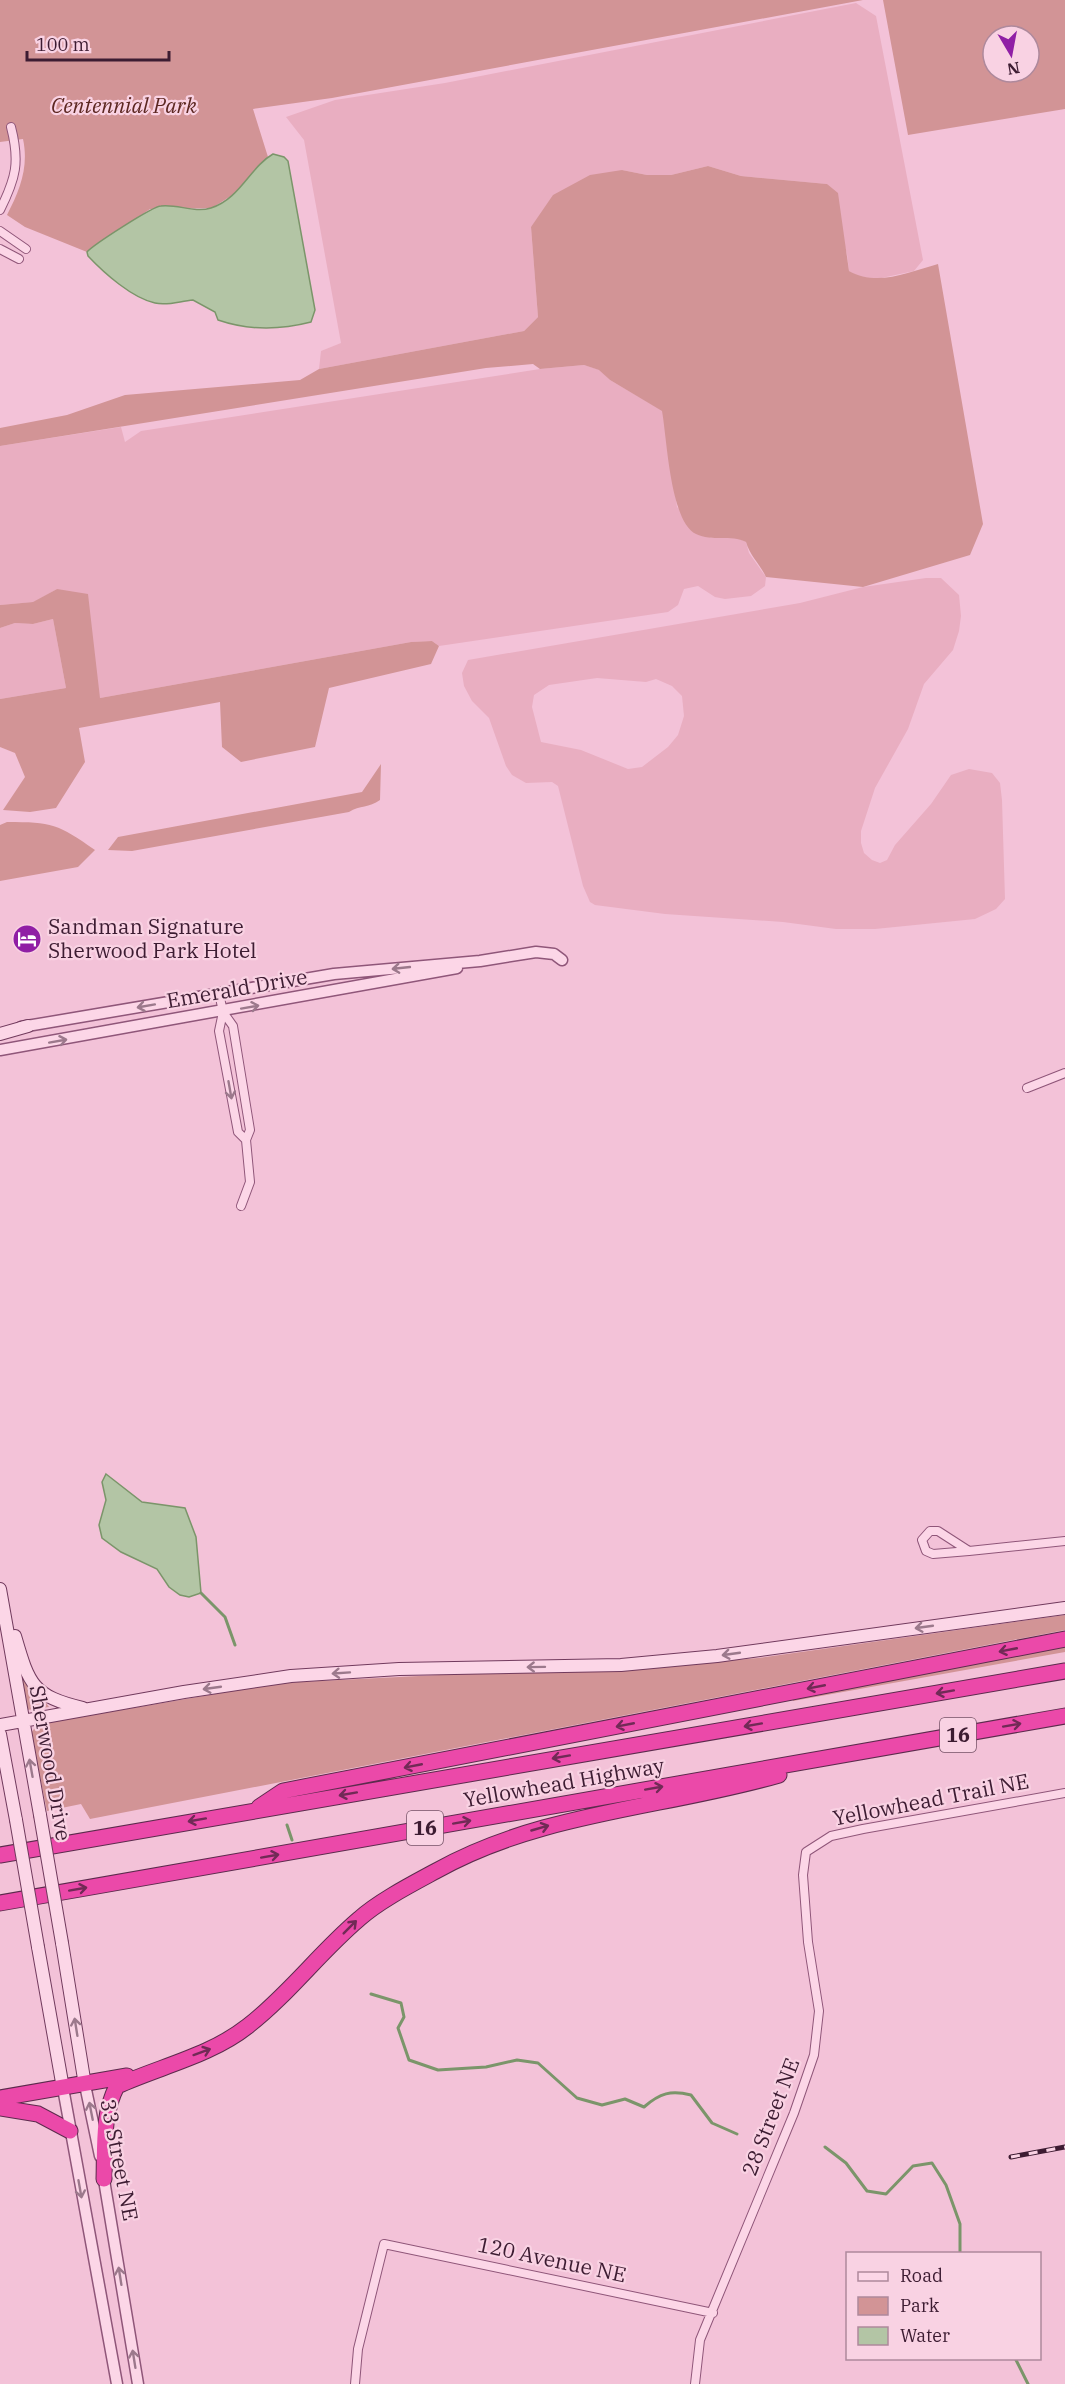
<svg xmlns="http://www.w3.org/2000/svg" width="1065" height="2384" font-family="'IBM Plex Serif',serif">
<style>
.farmland{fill:#e9aec1;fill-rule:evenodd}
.green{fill:#d29496;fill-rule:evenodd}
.water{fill:#b3c5a5;stroke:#7b956a;stroke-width:1.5}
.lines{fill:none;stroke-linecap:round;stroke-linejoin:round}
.stream{stroke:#7b956a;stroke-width:3}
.minor-casing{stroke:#8f5679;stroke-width:10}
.tertiary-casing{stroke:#8f5679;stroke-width:13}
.secondary-casing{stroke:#713a5d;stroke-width:14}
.motorway-casing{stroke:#5c2b4d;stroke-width:17}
.minor{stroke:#fcd6e7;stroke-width:8}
.tertiary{stroke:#fcd6e7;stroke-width:10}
.secondary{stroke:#fcd6e7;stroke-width:12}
.motorway{stroke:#eb49a9;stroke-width:15}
.rail-casing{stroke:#3d1c32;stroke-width:5}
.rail{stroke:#f9d2e3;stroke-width:3;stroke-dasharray:9;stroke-linecap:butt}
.secondary-bridge-casing{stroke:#713a5d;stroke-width:14;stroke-linecap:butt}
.secondary-bridge{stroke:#fcd6e7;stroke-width:12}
.oneway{stroke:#9c798c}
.oneway2{stroke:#712a56}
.labels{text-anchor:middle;stroke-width:4.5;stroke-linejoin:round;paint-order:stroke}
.shield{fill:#f9d2e3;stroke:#755367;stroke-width:1.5}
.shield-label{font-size:20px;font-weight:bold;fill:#3d1c32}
.park-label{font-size:21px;font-style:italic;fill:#5c2721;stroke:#f9d2e3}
.poi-label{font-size:21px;fill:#3d1c32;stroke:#f9d2e3;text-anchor:start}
.street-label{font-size:21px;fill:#3d1c32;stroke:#f9d2e3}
</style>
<rect width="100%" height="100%" fill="#f3c2d8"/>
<path class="farmland" d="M856 3 876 16 923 260 914 271 877 279 860 277 849 271 847 254 827 184 741 176 708 166 671 175H647L622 170 531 227 538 317 524 331 319 369 321 351 341 343 304 140 286 117 335 100 445 83Z
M584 365 600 370 610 380 663 411 677 507 711 538H738L746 542 749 553 766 577 765 586 751 596 725 599 715 597 698 586 684 589 678 605 668 612 439 646 432 641 411 642 100 698 57 589 34 602 0 605V446L121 427 125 442 141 431 540 369Z
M926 578H941L959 595 961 616 959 631 953 650 924 684 908 729 875 788 861 831V843L864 853 872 860 880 863 887 860 895 845 931 804 951 775 969 769 992 773 1000 783 1002 800 1005 899 996 909 975 919 875 929H836L783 922 665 914 595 905 590 902 583 886 558 786 552 782 526 783 512 775 506 766 489 718 472 701 464 686 462 673 468 660 800 603 863 587ZM597 678 646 682 656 679 672 686 682 696 684 716 678 735 668 747 642 767 628 769 581 750 541 742 532 707 534 695 549 685Z
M53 619 66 688 0 699V628L15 623 33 624Z"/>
<path class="green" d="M0 0H863L332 98 253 109 268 157 237 192 212 208 150 209 87 252 25 227 7 215C20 190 29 167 23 139L0 142Z
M883 0H1065V109L908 135ZM993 36H1029V72H993Z
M708 166 741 176 827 184 838 193 849 271C877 287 909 272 938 264L983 524 970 555 863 587 766 577C760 564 750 556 746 542 731 534 712 542 696 534 670 522 667 438 662 411L610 380 599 370 584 365 540 369 533 364 486 368 0 446V428L67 415 125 395 300 380 319 369 524 331 538 317 531 227 553 195 590 175 622 170 647 175H671Z
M57 589 88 594 100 698 411 642 432 641 439 646 431 664 329 688 315 747 241 762 222 747 220 702 79 728 85 762 56 808 30 812 3 810 25 777 15 753 0 747V699L66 688 53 619 33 624 15 623 0 628V605L33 602Z
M381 764 380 800C369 808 360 805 349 812L132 851 108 850 118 837 362 792Z
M7 822C52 822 58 824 95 850L78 867 0 881V825Z
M1065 1615V1630L90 1819 81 1804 47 1811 31 1733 34 1729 45 1723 279 1683 459 1674 621 1670 758 1658Z
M1065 1646V1652L793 1701 792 1698Z
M20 1667 49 1707 27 1710Z"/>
<path class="water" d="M273 154 284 157 288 161 315 310 311 322C280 330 247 330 218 320L215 312 193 300C180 301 168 306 155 303 132 298 104 273 88 256L87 252C93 245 153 206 161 206 178 204 194 213 211 208 240 199 250 167 273 154Z
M106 1474 142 1502 185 1508 196 1537 201 1593 189 1597 180 1595 169 1587 157 1569 121 1552 102 1538 99 1525 106 1500 102 1482Z"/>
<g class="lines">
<path class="stream" d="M201 1593 225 1617 235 1645
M287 1825 292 1840
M371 1994 401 2003 404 2017 398 2028 409 2060 438 2070 486 2067 517 2060 538 2063 577 2098 602 2105 625 2099 644 2107C660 2093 671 2090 691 2095L712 2123 737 2134
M825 2147 846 2163 867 2191 886 2194 913 2166 932 2163 946 2185 960 2224V2254
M1015 2358 1028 2384"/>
<g class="minor-casing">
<path id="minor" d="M0 210C16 178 20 162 11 127
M0 231 26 249
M0 249 19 259
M219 993 223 1012 219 1031 238 1132 246 1140
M223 1012 233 1026 250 1130 246 1140 250 1182 241 1206
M1027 1088 1065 1073
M930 1531H938L969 1551 933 1554 926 1551 922 1540Z
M969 1551 1065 1541
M355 2384 358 2349 384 2244 713 2313
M695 2384 700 2340 794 2113 814 2055 819 2011 808 1942 803 1875 806 1852 831 1836 863 1829 1065 1793"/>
</g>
<g class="tertiary-casing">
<path id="tertiary" d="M21 1027 334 974 480 961 536 952 554 954 562 960
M0 1050 457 968
M85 2085 100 2156
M63 2088 117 2384
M103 2174 138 2384"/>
</g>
<g class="secondary-casing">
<path id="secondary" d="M0 1034 28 1026
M0 1589 40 1815
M15 1636C29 1684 32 1696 83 1708
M0 1725 184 1692 291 1676 399 1669 621 1665 717 1656 1065 1608
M0 1734 16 1820
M62 1943 85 2085
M38 1947 63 2088"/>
</g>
<g class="motorway-casing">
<path id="motorway" d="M259 1807 283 1791 1065 1639
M0 1855 1065 1671
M0 1903 1065 1716
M0 2098 127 2076
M0 2108 38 2114 70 2131
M104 2179C105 2148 102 2114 117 2086 161 2066 210 2056 248 2026 289 1994 320 1952 359 1919 379 1901 412 1884 436 1871 541 1812 665 1808 779 1775"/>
</g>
<use href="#minor" class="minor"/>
<use href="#tertiary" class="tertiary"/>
<use href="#secondary" class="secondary"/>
<use href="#motorway" class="motorway"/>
<g class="rail-casing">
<path id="rail" d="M1011 2157 1065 2147"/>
</g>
<use href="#rail" class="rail"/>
<g class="secondary-bridge-casing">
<path id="secondary-bridge" d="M40 1815 62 1943
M16 1820 38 1947"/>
</g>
<use href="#secondary-bridge" class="secondary-bridge"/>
</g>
<defs><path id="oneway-shaft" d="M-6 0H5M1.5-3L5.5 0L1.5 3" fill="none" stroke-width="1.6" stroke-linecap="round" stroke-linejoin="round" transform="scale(1.5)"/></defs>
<g class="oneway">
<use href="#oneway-shaft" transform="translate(401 968) rotate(174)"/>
<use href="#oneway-shaft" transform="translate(146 1006) rotate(170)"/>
<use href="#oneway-shaft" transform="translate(250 1007) rotate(-10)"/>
<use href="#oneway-shaft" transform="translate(58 1041) rotate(-10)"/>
<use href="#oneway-shaft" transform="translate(230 1090) rotate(80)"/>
<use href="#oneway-shaft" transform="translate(924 1627) rotate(172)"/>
<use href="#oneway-shaft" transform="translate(731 1654) rotate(172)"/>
<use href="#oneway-shaft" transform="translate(536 1667) rotate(179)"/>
<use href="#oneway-shaft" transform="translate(341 1673) rotate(176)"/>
<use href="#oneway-shaft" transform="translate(212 1688) rotate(172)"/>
<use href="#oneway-shaft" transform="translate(31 1768) rotate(-100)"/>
<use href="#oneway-shaft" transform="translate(76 2027) rotate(-99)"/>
<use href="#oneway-shaft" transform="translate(91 2111) rotate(-101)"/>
<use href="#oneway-shaft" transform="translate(80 2189) rotate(80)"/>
<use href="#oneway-shaft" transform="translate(120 2276) rotate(-99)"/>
<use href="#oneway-shaft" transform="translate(134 2359) rotate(-99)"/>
</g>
<g class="oneway2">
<use href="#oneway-shaft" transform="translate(1008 1650) rotate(169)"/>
<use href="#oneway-shaft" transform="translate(816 1687) rotate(169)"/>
<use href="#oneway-shaft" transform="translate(945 1692) rotate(170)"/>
<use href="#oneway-shaft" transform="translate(625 1725) rotate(169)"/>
<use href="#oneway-shaft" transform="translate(753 1725) rotate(170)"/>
<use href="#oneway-shaft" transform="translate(1012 1725) rotate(-10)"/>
<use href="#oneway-shaft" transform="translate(561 1757) rotate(170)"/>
<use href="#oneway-shaft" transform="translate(413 1766) rotate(169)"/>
<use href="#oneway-shaft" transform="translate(654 1788) rotate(-10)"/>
<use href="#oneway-shaft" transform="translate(348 1794) rotate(170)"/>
<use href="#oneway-shaft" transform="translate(197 1820) rotate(170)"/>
<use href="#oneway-shaft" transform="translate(462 1822) rotate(-10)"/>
<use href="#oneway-shaft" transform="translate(540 1828) rotate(-16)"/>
<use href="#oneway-shaft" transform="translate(270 1856) rotate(-10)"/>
<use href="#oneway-shaft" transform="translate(78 1889) rotate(-10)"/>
<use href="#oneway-shaft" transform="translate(350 1927) rotate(-45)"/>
<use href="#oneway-shaft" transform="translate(202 2052) rotate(-20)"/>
</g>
<defs>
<g id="hotel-disc" transform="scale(1.5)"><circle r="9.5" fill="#901fa5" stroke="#f9d2e3"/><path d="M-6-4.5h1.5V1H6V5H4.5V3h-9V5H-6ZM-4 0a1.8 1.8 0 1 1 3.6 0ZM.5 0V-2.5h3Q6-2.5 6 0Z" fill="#fff"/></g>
</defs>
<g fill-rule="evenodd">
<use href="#hotel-disc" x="27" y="939"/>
</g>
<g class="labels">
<g class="shield">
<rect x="940" y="1718" width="36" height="34" rx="4.5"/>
<rect x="407" y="1811" width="36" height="34" rx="4.5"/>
</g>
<g class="shield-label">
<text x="958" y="1742">16</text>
<text x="425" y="1835">16</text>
</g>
<g class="park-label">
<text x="124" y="113">Centennial Park</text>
</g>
<g class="poi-label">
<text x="48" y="934">Sandman Signature<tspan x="48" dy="24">Sherwood Park Hotel</tspan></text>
</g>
<g class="street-label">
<text transform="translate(237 989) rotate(-10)" y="7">Emerald Drive</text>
<text transform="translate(50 1763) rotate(80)" y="7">Sherwood Drive</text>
<text transform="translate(564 1783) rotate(-10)" y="7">Yellowhead Highway</text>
<text transform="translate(931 1800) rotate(-11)" y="7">Yellowhead Trail NE</text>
<text transform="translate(771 2117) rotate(-69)" y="7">28 Street NE</text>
<text transform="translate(119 2160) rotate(79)" y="7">33 Street NE</text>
<text transform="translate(552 2260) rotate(12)" y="7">120 Avenue NE</text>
</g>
</g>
<rect x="846" y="2252" width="195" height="108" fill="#f9d2e3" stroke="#ae899c" stroke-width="1.5"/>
<rect x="858" y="2272" width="30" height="9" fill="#fcd6e7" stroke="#ae899c" stroke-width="1.5"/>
<text x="900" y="2282" font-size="18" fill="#3d1c32">Road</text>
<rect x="858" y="2297" width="30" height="18" fill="#d29496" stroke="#ae899c" stroke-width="1.5"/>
<text x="900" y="2312" font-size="18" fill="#3d1c32">Park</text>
<rect x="858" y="2327" width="30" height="18" fill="#b3c5a5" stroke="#ae899c" stroke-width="1.5"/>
<text x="900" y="2342" font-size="18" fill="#3d1c32">Water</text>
<g transform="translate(1011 54) rotate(170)"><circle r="28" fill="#f9d2e3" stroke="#ae899c" stroke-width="1.5"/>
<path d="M0-4.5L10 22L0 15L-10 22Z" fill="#901fa5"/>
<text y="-9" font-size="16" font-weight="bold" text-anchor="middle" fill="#3d1c32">N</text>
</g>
<path d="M27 51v9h142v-9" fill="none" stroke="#3d1c32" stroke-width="3"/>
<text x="36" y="51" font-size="18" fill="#3d1c32" stroke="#f9d2e3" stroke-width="4.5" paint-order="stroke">100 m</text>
</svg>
